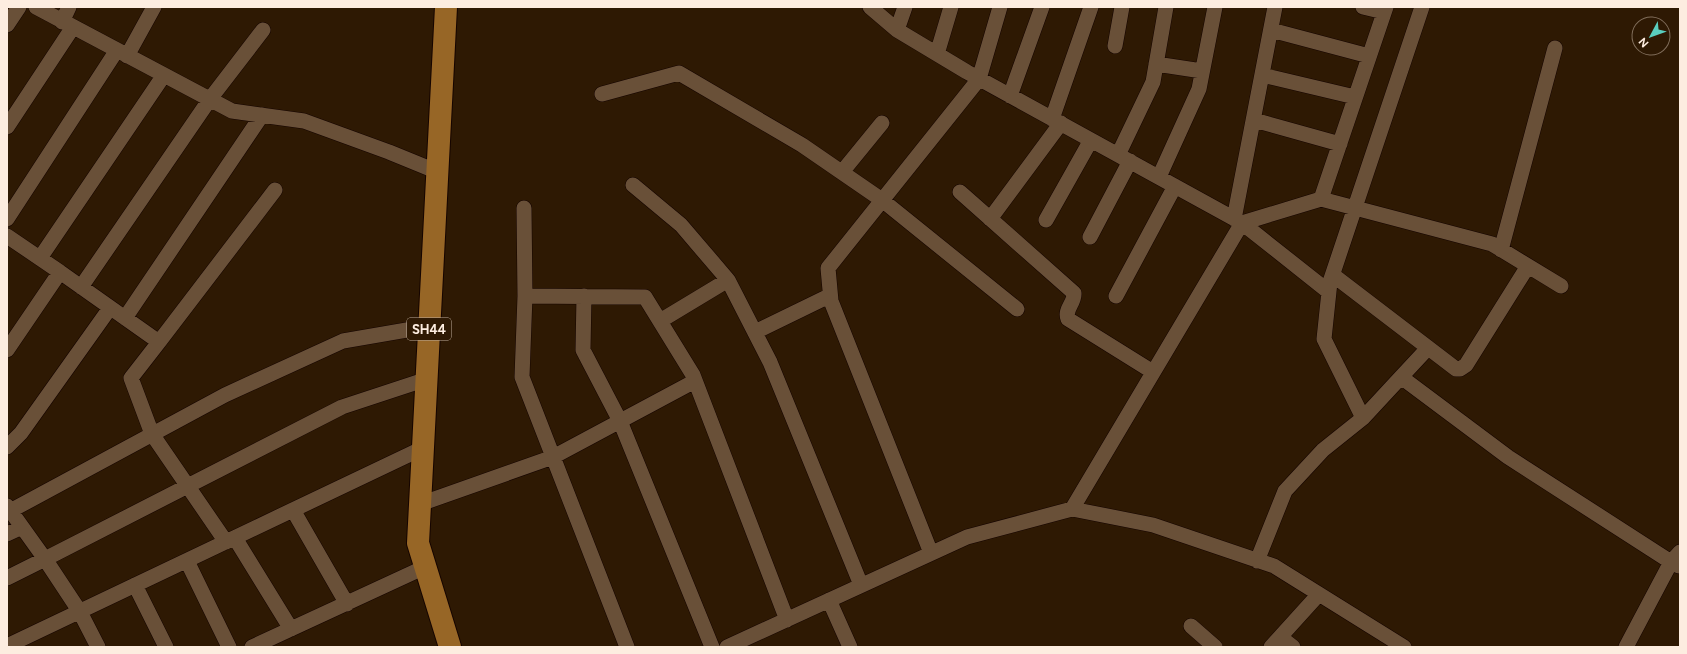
<svg xmlns="http://www.w3.org/2000/svg" width="1687" height="654" font-family="Figtree,sans-serif">
<style>
.lines{fill:none;stroke-linecap:round;stroke-linejoin:round}
.street-casing{stroke:#150400;stroke-width:16}
.primary-casing{stroke:#150400;stroke-width:24}
.street{stroke:#695038;stroke-width:15}
.primary{stroke:#976626;stroke-width:22}
.labels{text-anchor:middle;stroke-width:3.5;stroke-linejoin:round;paint-order:stroke}
.shield{fill:#2e1903;stroke:#bfad9e;stroke-width:1}
.shield-label{font-size:13px;font-weight:bold;fill:#fdede0}
</style>
<rect width="100%" height="100%" fill="#2e1903"/>
<g class="lines">
<g class="street-casing">
<path id="street" d="M36 7 232 111 304 121 389 152 438 172
M870 7 897 30 967 72 1242 223 1329 292
M1363 7 1384 12
M62 22 69 7
M7 25 19 7
M897 30 905 7
M1271 30 1369 56
M1115 46 1122 7
M937 54 951 7
M127 56 154 7
M1156 64 1202 71
M1262 75 1355 97
M602 94 679 73 802 145 882 200 1017 309
M1010 96 1042 7
M1052 119 1091 7
M1254 120 1340 144
M7 127 73 27
M1118 155 1153 82 1166 7
M842 172 882 123
M1159 177 1199 89 1215 7
M633 185 681 225 728 280
M960 192 1074 293C1075 303 1064 309 1068 319L1153 372
M1321 199 1386 7
M524 208 525 296
M7 219 117 50
M990 219 1061 123
M1234 219 1275 7
M1046 220 1091 140
M7 236 60 272 7 350
M1090 237 1130 161
M1501 250 1555 48
M40 258 164 75
M60 272 159 342 131 378 152 434 226 542
M1333 275 1456 369H1460L1466 365 1528 266
M81 287 210 99 263 30
M584 296 583 350 620 421 712 647
M1116 296 1175 186
M831 301 828 268 979 79 1000 7
M125 318 262 115
M660 321 728 280 770 362 861 585
M755 332 829 296 931 553
M159 342 275 190
M1401 377 1428 348
M1363 418 1324 339 1330 282 1422 7
M7 447 21 433 110 308
M420 504 553 457 695 381
M7 506 45 559 7 578
M1072 509 1242 223 1321 199 1492 244 1561 286
M293 510 347 604
M10 511 225 395 343 341 430 326
M7 534 22 527
M235 538 291 629
M187 561 229 647
M1257 561 1285 491 1323 450 1363 418 1401 377 1508 457 1671 562 1680 552
M135 585 166 647
M829 600 850 647
M1191 626 1215 647
M1280 637 1293 647
M7 646 423 448
M98 647 80 612 45 559 342 407 427 379
M252 647 425 567
M627 647 522 377 525 296 645 297 693 375 787 620
M727 647 967 537 1072 509 1153 525 1274 566 1404 647
M1271 647 1319 594
M1626 647 1671 562 1679 566"/>
</g>
<g class="primary-casing">
<path id="primary" d="M446 7 418 543 450 647"/>
</g>
<use href="#street" class="street"/>
<use href="#primary" class="primary"/>
</g>
<g class="labels">
<rect class="shield" x="407" y="318" width="44" height="22" rx="3"/>
<g class="shield-label">
<text x="429" y="334">SH44</text>
</g>
</g>
<rect width="1687" height="654" fill="none" stroke="#fdede0" stroke-width="16"/>
<g transform="translate(1651 36) rotate(229)"><circle r="19" fill="#2e1903" stroke="#816e5b"/>
<path d="M0-3L7 15L0 10L-7 15Z" fill="#5acebe"/>
<text y="-6" font-size="11" font-weight="bold" text-anchor="middle" fill="#fdede0">N</text>
</g>
</svg>
